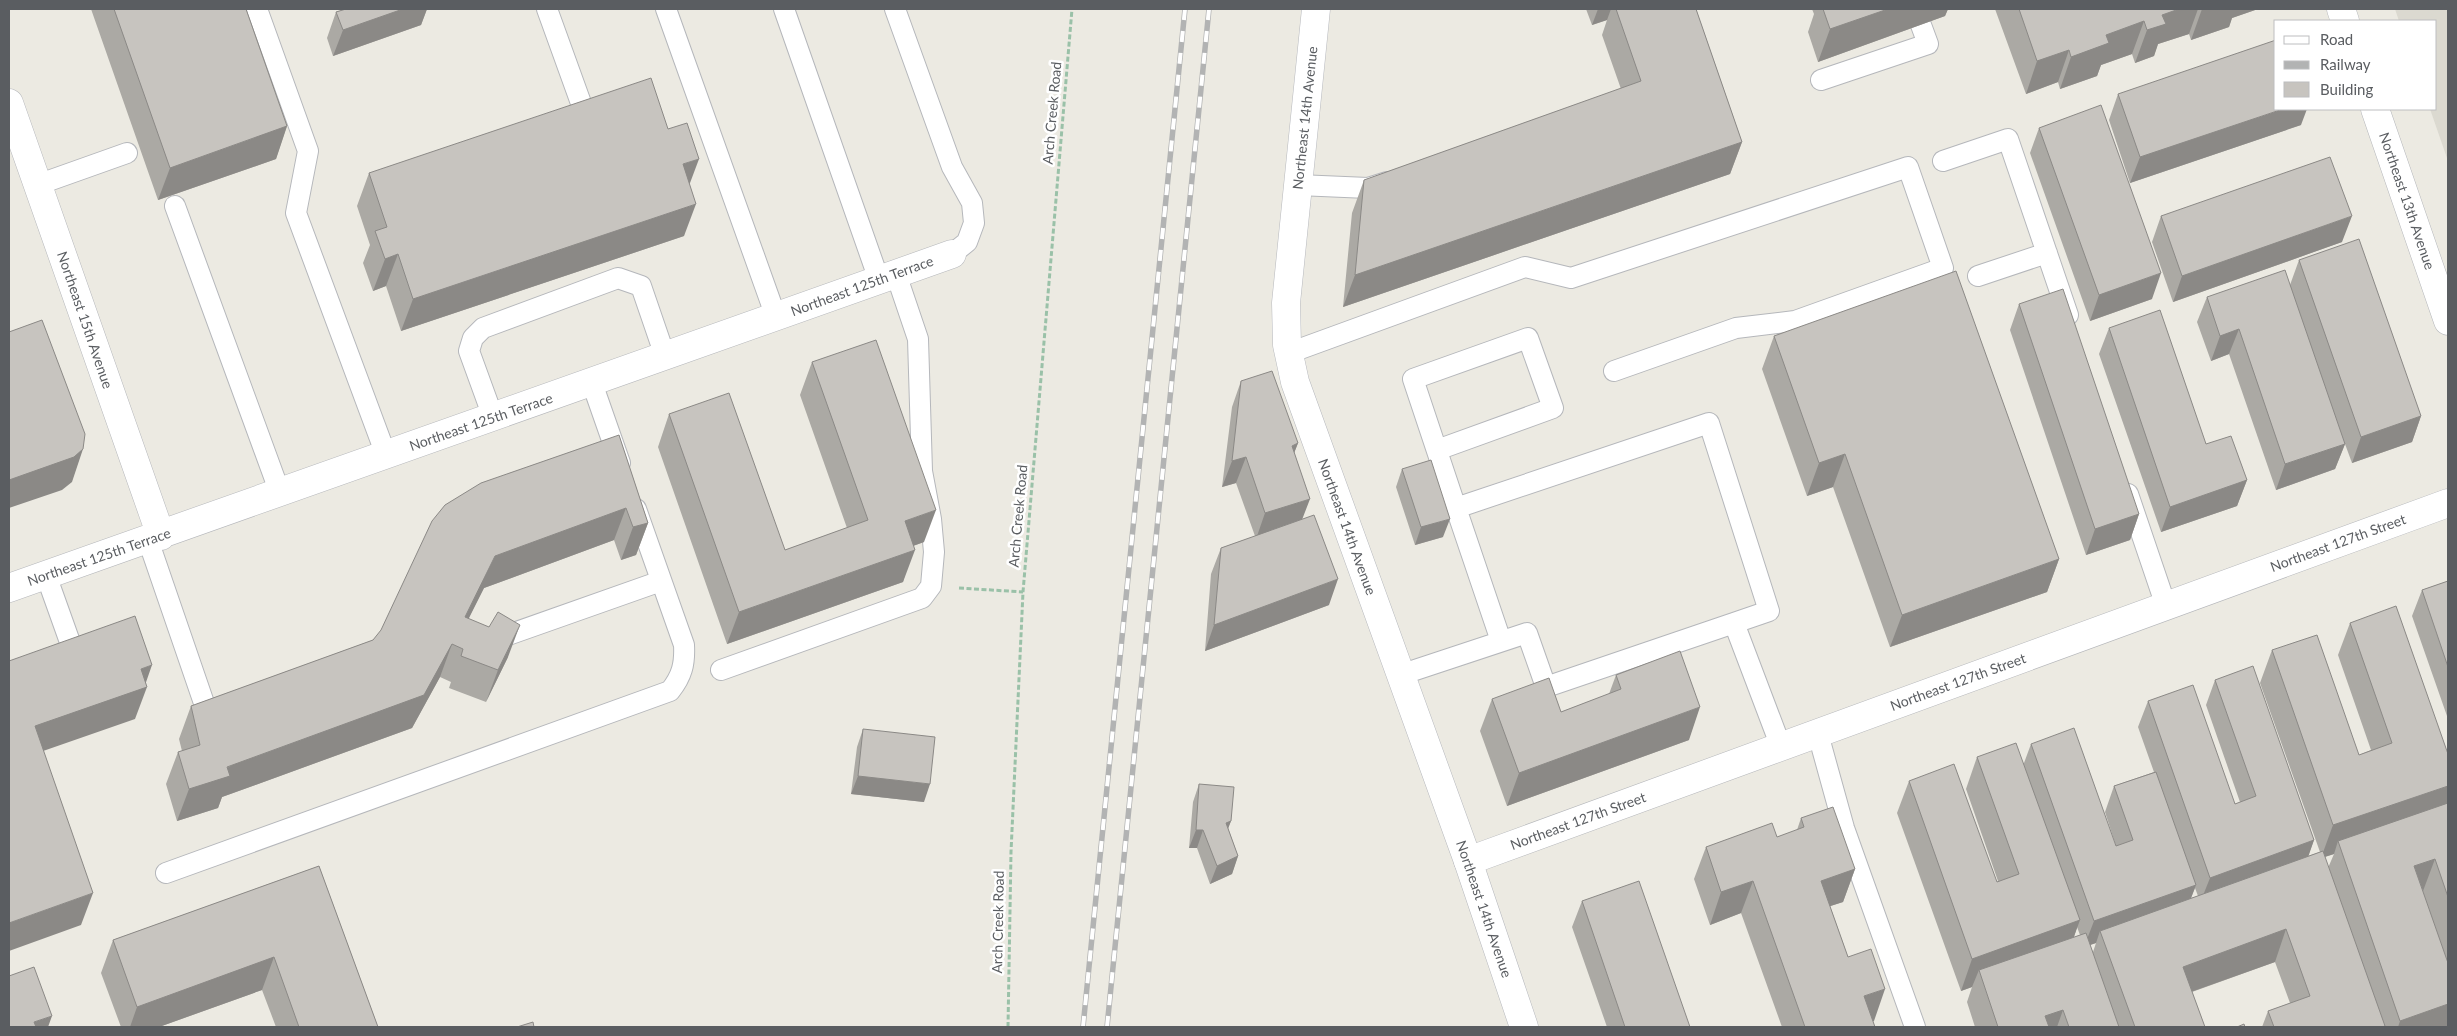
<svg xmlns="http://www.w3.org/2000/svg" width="2457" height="1036" font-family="Lato,sans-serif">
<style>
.education{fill:#dbd9d0}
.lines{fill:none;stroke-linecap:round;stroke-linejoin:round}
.lane-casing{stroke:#b5b7bb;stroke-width:22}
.street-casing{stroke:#b5b7bb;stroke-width:29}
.secondary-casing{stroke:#b6b8bd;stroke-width:29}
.path{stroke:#9ac1a8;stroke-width:3;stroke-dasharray:5 2.5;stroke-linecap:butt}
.lane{stroke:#fff;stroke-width:20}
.street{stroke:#fff;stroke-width:28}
.secondary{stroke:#fff;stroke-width:28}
.rail-casing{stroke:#b2b3b3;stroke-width:5.5}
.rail{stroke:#fff;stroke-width:4;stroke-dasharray:11;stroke-linecap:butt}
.wall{fill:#aba9a4;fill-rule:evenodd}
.shaded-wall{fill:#8b8986}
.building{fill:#c7c4bf;stroke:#8b8986}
.labels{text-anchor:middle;stroke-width:5;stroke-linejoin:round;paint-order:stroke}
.street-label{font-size:14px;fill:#5a5d61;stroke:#fff}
</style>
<rect width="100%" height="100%" fill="#eceae2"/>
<path class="education" d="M2395 9H2448V161L2430 109H2436V21H2399Z"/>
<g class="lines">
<g class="lane-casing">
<path id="lane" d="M257 9 308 151 296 213 386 455
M547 9 586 117
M666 9 776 317
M784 9 879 280
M895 9 952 167 972 203 974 223 967 242 952 254
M1821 80 1928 44 1921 25
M1943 161 2008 139 2068 315
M37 185 127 153
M1298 185 1368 188 1387 182
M175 206 280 493
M1978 276 2047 253
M1289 353 1525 267 1571 278 1908 167 1943 268 1795 321 1736 328 1614 371
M592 383 620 463
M493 417 469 351 473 338 483 328 618 278 641 286 665 356
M1437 450 1553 408 1528 338 1413 379 1456 508
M2128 494 2166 606
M148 540 205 706
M46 575 76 659
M508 635 661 581
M1501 641 1456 508 1709 423 1769 611 1734 623
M721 670 922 598 931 586 934 552 931 519 922 471 918 339 896 274
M1400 675 1527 633 1546 687 1734 623 1781 747
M1818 734 1844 828 1915 1027
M166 873 670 691C682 676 685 664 684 645L636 509"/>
</g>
<g class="street-casing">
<path id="street" d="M2341 9 2345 21
M9 103 161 536
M2375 109 2448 321
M9 588 952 254
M1468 861 2448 503"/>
</g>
<g class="secondary-casing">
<path id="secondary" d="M1316 9 1286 303 1287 345 1295 382 1468 861 1524 1027"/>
</g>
<path class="path" d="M959 588 1023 592
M1008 1027 1011 852 1023 592 1072 9"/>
<use href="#lane" class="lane"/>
<use href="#street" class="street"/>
<use href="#secondary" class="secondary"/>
<g class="rail-casing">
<path id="rail" d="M1083 1027 1185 9
M1107 1027 1209 9"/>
</g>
<use href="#rail" class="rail"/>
</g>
<path class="wall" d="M91 9H246L287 126 276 159 158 200Z
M343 9H427L421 25 333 56 327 38 336 12 343 10Z
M1586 9H1696L1742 142 1730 174 1343 307 1352 213 1364 180 1621 89 1602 35 1607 20 1592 25Z
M1812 9H1948L1945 16 1818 62 1808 32 1814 14Z
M1995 9H2258L2232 18 2229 27 2191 40 2189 34 2158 44 2154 56 2135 63 2132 54 2101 65 2097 76 2060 89 2058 82 2026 94Z
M2118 94 2301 125 2130 183 2109 120Z
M2039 128 2152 299 2090 321 2030 153Z
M668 129 689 185 684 236 401 331 386 286 373 291 363 263 370 245 357 206 369 173Z
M2161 216 2342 242 2173 302 2152 242Z
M2299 260 2421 416 2412 442 2352 463 2345 444 2335 469 2276 490 2229 354 2211 361 2197 322 2207 297 2290 285Z
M2019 304 2139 514 2130 540 2086 555 2010 330Z
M2109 328 2206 444 2247 480 2237 506 2161 532 2099 354Z
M1774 336 2059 559 2047 592 1890 647 1833 487 1807 496 1762 369Z
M812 362 924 542 913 546 903 582 727 644 658 447 669 414 785 550 847 528 800 395Z
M1241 381 1298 443 1294 453 1302 520 1329 605 1205 651 1211 574 1221 548 1255 536 1236 483 1222 487 1232 407Z
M619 435 648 523 636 555 621 560 614 540 484 588 468 619 508 657 486 702 449 688 451 682 440 677 412 728 222 797 218 808 177 821 166 784 178 752 182 751 179 739 191 706 373 640Z
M1402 469 1443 537 1415 545 1396 487Z
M2448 581V715L2447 716 2412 616 2422 590Z
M2350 623 2448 754V1027H2262L2268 1011 2290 1003 2275 962 2192 992 2205 1027H1975L1967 1002 1972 987 1961 991 1897 813 1909 781 1997 882 1998 881 1966 789 1977 757 2024 763 2031 744 2116 846 2105 812 2114 786 2154 772 2138 727 2148 701 2235 804 2240 802 2206 705 2215 680 2314 840 2308 856 2320 852 2260 683 2272 650 2359 755 2371 750 2338 655ZM2334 854 2328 868 2325 857ZM2195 888 2198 896 2191 898ZM2077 927 2080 935 2074 937ZM2096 943 2093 952 2090 945Z
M1616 675 1689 740 1507 806 1480 731 1492 699 1561 712 1609 694Z
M863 729 924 802 851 794 857 747Z
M1199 784 1231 821 1228 828 1238 856 1232 874 1210 884 1197 848H1189L1193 802Z
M1801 818 1855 869 1843 902 1830 906 1848 957 1874 1021H1873L1875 1027H1782L1741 913 1710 925 1694 879 1706 847 1777 837 1797 830Z
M319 866 378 1027H276L262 990 159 1027H121L101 973 113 940Z
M1582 901 1690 1027H1607L1572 927Z"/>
<path class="shaded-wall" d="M403 9H427L421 25 333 56 343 30Z
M1598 9H1611L1607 20 1592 25Z
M1888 9H1948L1945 16 1818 62 1830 29Z
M2179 9H2198L2189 34 2158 44 2154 56 2135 63 2147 30 2162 15Z
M2202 9H2258L2232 18 2229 27 2191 40Z
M2144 21 2132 54 2101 65 2097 76 2060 89 2071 57 2106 35Z
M2069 50 2058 82 2026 94 2037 61Z
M2283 109H2307L2301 125 2130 183 2140 157Z
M287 126 276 159 158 200 170 168Z
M1742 142 1730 174 1343 307 1355 275Z
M699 159 687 191 683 164Z
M696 204 684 236 401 331 413 299Z
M2352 216 2342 242 2173 302 2182 276Z
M398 254 386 286 373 291 385 259Z
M2161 273 2152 299 2090 321 2099 295Z
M2239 329 2229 354 2211 361 2220 336Z
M2421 416 2412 442 2352 463 2361 437Z
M1298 443 1288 469 1292 446Z
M2345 444 2335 469 2276 490 2285 464Z
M83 449 72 482 62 490 9 508V480Z
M1845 454 1833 487 1807 496 1819 463Z
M1246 457 1236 483 1222 487 1232 461Z
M2247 480 2237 506 2161 532 2170 507Z
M1310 499 1300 525 1256 539 1265 513Z
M626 508 614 540 484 588 455 646 465 617 495 556Z
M936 510 924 542 893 553 905 521Z
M2139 514 2130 540 2086 555 2095 529Z
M1450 519 1443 537 1415 545 1421 527Z
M648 523 636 555 621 560 633 527Z
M915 550 903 582 727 644 739 612Z
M2059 559 2047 592 1890 647 1902 615Z
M1338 579 1329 605 1205 651 1214 625Z
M520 625 508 657 486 702 498 670Z
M452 644 440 677 412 728 222 797 218 808 177 821 189 789Z
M152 665 144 688 147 687 135 719 23 758 35 726 141 669Z
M1700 707 1689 740 1507 806 1519 773Z
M858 776 930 784 924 802 851 794Z
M2448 786V809L2338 841 2334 854 2321 858 2333 825Z
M1231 821 1224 839 1226 823Z
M1196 830H1203L1197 848H1189Z
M2314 840 2305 866 2200 903 2210 878Z
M1238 856 1232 874 1210 884 1217 866Z
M2435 859 2423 891 2414 866Z
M1855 869 1843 902 1809 913 1821 881Z
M1753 881 1741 913 1710 925 1721 892Z
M2196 885 2186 911 2100 931 2096 943 2084 947 2094 921Z
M93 893 81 925 9 951V923Z
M2080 920 2068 953 1979 970 1972 987 1961 991 1972 959Z
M2286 929 2275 962 2171 999 2183 967Z
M274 957 262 990 159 1027H130L137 1007Z
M1885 989 1874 1021 1856 1027 1864 996Z
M2448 1004V1027H2398L2400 1021Z
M2063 1010 2057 1027H2041L2045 1016Z
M52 1016 48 1027H32L34 1022Z"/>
<path class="building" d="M114 9H246L287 126 170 168Z
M346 9H403L343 30 336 12Z
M1616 9H1696L1742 142 1355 275 1364 180 1641 81Z
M1823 9H1888L1830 29Z
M2019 9H2179L2162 15 2166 24 2147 30 2144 21 2106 35 2109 43 2071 57 2069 50 2037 61Z
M2276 40V109H2283L2140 157 2118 94Z
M651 78 668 129 687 123 699 159 683 164 696 204 413 299 398 254 385 259 375 231 387 227 369 173Z
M2101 105 2161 273 2099 295 2039 128Z
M2330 157 2352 216 2182 276 2161 216Z
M2359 239 2421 416 2361 437 2299 260Z
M2285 270 2345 444 2285 464 2239 329 2220 336 2207 297Z
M1956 271 2059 559 1902 615 1845 454 1819 463 1774 336Z
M2063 289 2139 514 2095 529 2019 304Z
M2160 310 2206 444 2231 436 2247 480 2170 507 2109 328Z
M42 320 85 434 83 449 74 457 9 480V332Z
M876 340 936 510 905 521 915 550 739 612 669 414 729 393 785 550 868 520 812 362Z
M1272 371 1298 443 1292 446 1310 499 1265 513 1246 457 1232 461 1241 381Z
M619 435 648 523 633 527 626 508 495 556 465 617 489 627 498 612 520 625 498 670 461 656 463 649 452 644 424 695 227 767 230 776 189 789 178 752 200 745 191 706 373 640 381 630 432 521 445 505 481 483Z
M1431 460 1450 519 1421 527 1402 469Z
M1314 515 1338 579 1214 625 1221 548Z
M2448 581V667L2422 590Z
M2396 606 2448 754V786L2333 825 2272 650 2317 635 2359 755 2392 743 2350 623Z
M135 616 152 665 141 669 147 687 35 726 93 893 9 923V661Z
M1680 651 1700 707 1519 773 1492 699 1549 678 1561 712 1621 689 1616 675Z
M2253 666 2314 840 2210 878 2148 701 2193 685 2235 804 2256 796 2215 680Z
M2074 728 2116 846 2133 840 2114 786 2156 772 2196 885 2094 921 2031 744Z
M863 729 935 737 930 784 858 776Z
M2016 743 2080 920 1972 959 1909 781 1954 764 1997 882 2019 874 1977 757Z
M1199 784 1234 787 1231 821 1226 823 1238 856 1217 866 1203 830H1196Z
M2448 803V897L2435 859 2414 866 2448 963V1004L2400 1021 2338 841Z
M1833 807 1855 869 1821 881 1848 957 1871 949 1885 989 1864 996 1875 1027H1805L1753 881 1721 892 1706 847 1772 823 1777 837 1804 827 1801 818Z
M2323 851 2385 1026 2383 1027H2274L2268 1011 2310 996 2286 929 2183 967 2205 1027H2135L2100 931Z
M319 866 378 1027H299L274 957 137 1007 113 940Z
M1639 881 1690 1027H1625L1582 901Z
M2086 933 2119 1027H2069L2063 1010 2045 1016 2049 1027H1998L1979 970Z
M34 967 52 1016 34 1022 36 1027H9V976Z
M533 1022 534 1027H517Z
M2244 1024 2245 1027H2237Z"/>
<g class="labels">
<g class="street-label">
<text transform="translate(1052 113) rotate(-85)" y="5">Arch Creek Road</text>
<text transform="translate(1305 118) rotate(-84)" y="5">Northeast 14th Avenue</text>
<text transform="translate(2407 201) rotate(71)" y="5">Northeast 13th Avenue</text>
<text transform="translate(862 286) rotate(-20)" y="5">Northeast 125th Terrace</text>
<text transform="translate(85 320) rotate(71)" y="5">Northeast 15th Avenue</text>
<text transform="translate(481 422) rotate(-19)" y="5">Northeast 125th Terrace</text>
<text transform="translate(1018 516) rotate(-85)" y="5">Arch Creek Road</text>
<text transform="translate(1347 527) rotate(70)" y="5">Northeast 14th Avenue</text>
<text transform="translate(2338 543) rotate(-20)" y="5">Northeast 127th Street</text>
<text transform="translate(99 557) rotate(-19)" y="5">Northeast 125th Terrace</text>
<text transform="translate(1958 682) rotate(-20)" y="5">Northeast 127th Street</text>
<text transform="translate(1578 821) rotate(-20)" y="5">Northeast 127th Street</text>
<text transform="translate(1484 909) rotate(71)" y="5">Northeast 14th Avenue</text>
<text transform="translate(998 922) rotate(-89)" y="5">Arch Creek Road</text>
</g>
</g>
<rect width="2457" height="1036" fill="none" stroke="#5a5d61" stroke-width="20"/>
<rect x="2274" y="20" width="162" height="90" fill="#ffffff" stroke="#bdbec0"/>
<rect x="2284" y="36" width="25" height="8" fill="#ffffff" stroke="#bdbec0"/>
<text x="2320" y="45" font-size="15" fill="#5a5d61">Road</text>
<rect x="2284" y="61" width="25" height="8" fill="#b2b3b3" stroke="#bdbec0"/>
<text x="2320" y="70" font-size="15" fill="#5a5d61">Railway</text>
<rect x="2284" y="82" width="25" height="15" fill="#c7c4bf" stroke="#bdbec0"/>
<text x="2320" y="95" font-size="15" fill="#5a5d61">Building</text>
</svg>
